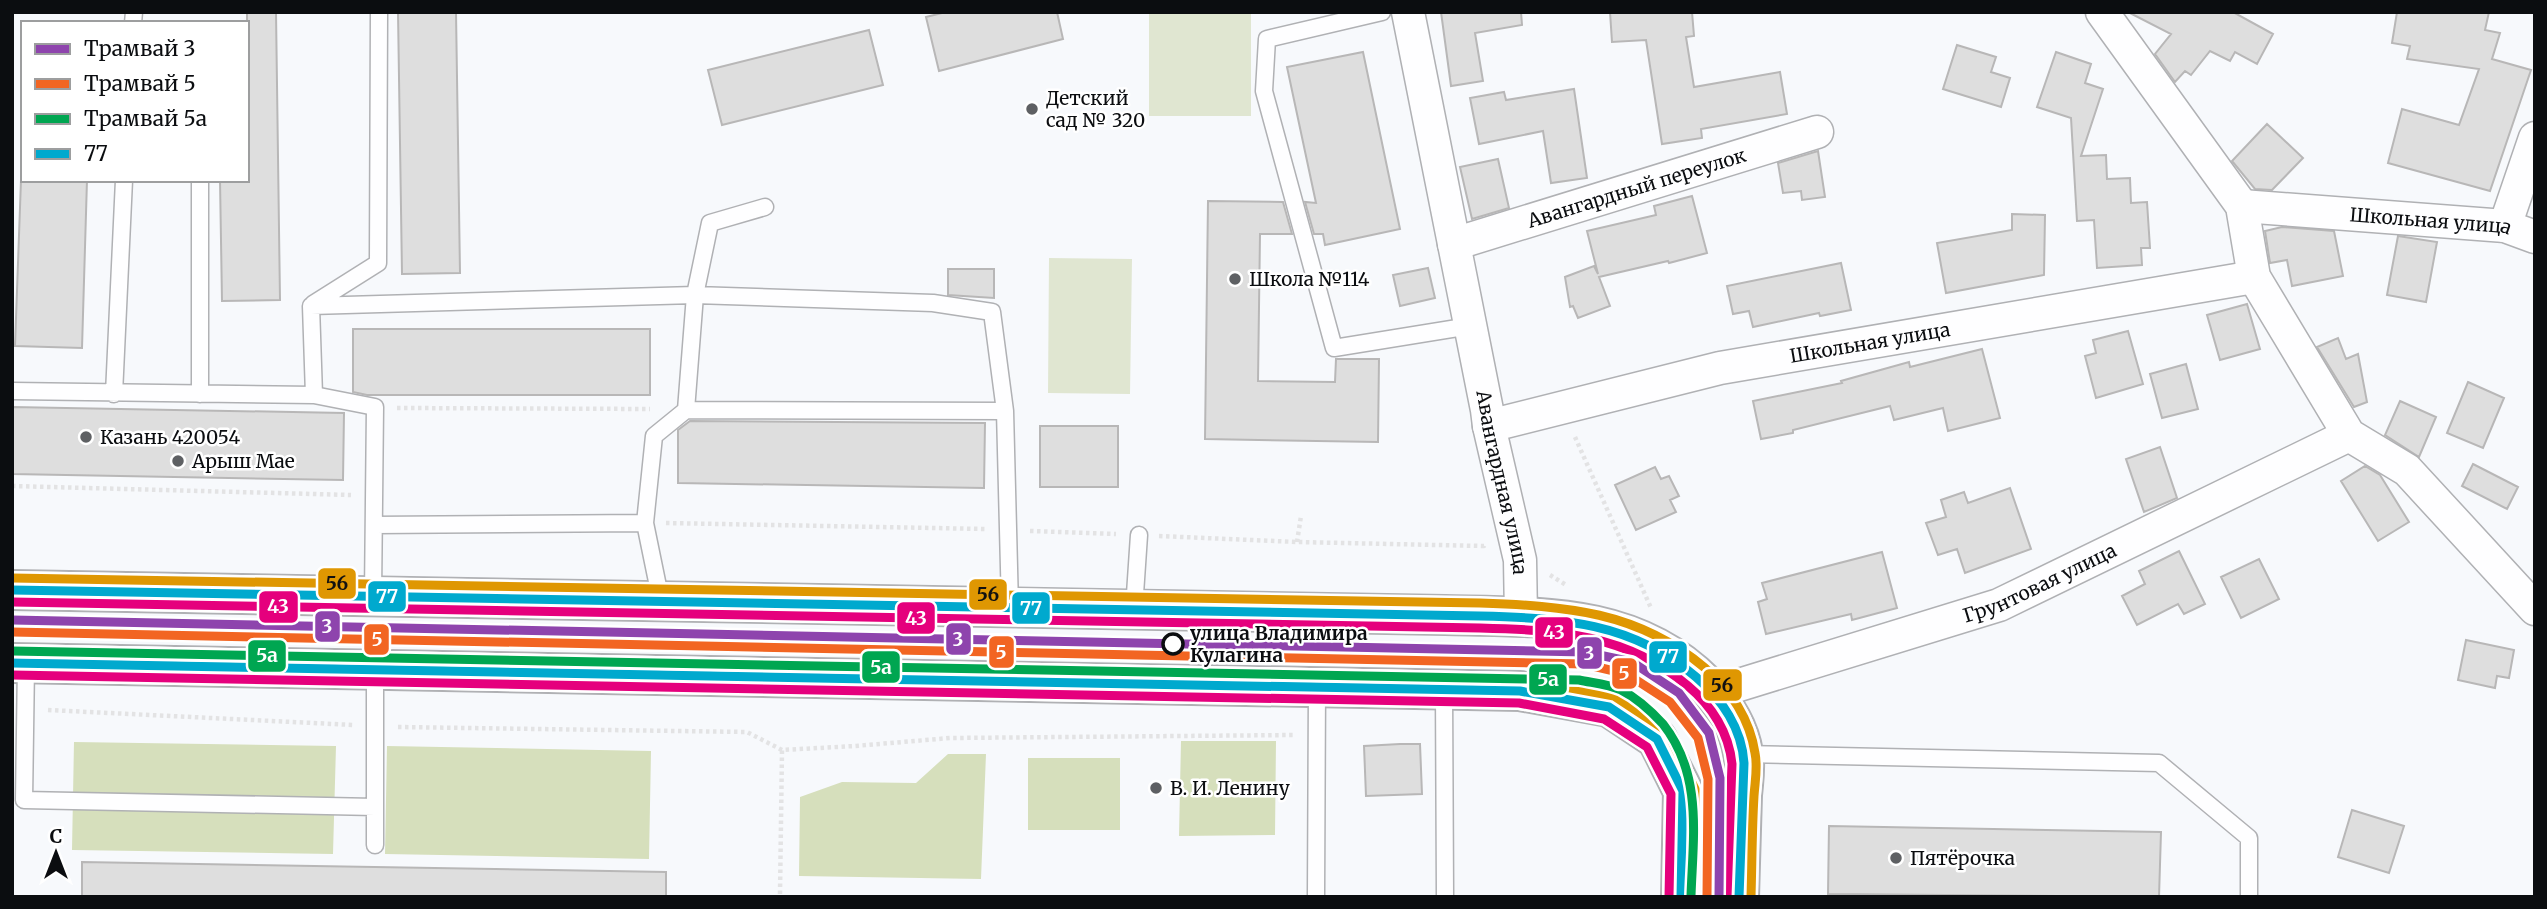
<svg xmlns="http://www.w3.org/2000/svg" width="2547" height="909" font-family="Merriweather,serif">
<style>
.green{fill:#e0e6d1}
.forest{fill:#d6dfbc}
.building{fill:#dedede;stroke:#b8b7b7;stroke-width:2}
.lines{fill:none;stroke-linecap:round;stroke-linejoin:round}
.lane-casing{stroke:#b0b1b4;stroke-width:19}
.street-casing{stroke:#b0b1b4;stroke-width:35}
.secondary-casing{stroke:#b0b1b4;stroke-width:42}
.path{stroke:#e3e3e4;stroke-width:4.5;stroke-dasharray:3.5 3.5;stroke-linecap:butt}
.lane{stroke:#fefeff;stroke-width:16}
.street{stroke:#fefeff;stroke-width:32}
.secondary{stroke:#fefeff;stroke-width:38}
.bus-1-casing{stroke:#fff;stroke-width:14}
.bus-2-casing{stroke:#fff;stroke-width:14}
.bus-3-casing{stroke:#fff;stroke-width:14}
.bus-1{stroke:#00a9ce;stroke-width:9}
.bus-2{stroke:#e5007d;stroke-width:9}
.bus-3{stroke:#df9702;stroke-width:9}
.tram-1-casing{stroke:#fff;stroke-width:14}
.tram-2-casing{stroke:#fff;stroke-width:14}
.tram-3-casing{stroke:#fff;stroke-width:14}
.tram-1{stroke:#8e44ad;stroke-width:9}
.tram-2{stroke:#f26522;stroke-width:9}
.tram-3{stroke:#00a651;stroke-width:9}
.poi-dot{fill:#5e6063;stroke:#fff;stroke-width:2.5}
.stop-dot{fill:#fff;stroke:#0b0d10;stroke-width:3.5}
.labels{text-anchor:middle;stroke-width:5;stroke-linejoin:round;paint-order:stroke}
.poi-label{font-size:19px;fill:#0b0d10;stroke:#fff;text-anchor:start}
.street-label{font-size:19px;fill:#0b0d10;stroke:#fff}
.stop-label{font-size:19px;font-weight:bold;fill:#0b0d10;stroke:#fff;text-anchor:start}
.line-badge{stroke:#fff;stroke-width:2.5}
.badge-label{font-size:19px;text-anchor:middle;font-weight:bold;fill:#fff}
.pale-badge-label{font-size:19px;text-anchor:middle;font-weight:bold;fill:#111}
</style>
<rect width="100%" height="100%" fill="#f7f9fc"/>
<path class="green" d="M1149 12H1251V116H1149Z
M1049 258 1132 259 1130 394 1048 393Z"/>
<path class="forest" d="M1181 741H1276L1275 835 1179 836Z
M74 742 336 746 333 854 72 850Z
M387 746 651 751 649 859 385 854Z
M948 754H986L981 879 799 876 800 797 842 782 916 783Z
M1028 758H1120V830H1028Z"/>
<path class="building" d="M247 12H276L280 300 222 301 220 180H247Z
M398 12H456L460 273 402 274Z
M946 12H1057L1063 39 939 71 926 17Z
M1441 12H1521L1522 25 1475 33 1483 81 1451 86Z
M1610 12H1692L1694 36 1686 37 1694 87 1780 72 1787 114 1701 129 1702 138 1662 144 1646 40 1612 42Z
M2128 12H2233L2273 34 2257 64 2235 52 2230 61 2210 51 2191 75 2185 71 2175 82 2155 54 2171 34Z
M2397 12H2489L2485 30 2500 33 2492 59 2531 70 2490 191 2388 163 2402 109 2459 125 2479 69 2407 59 2410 46 2392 43Z
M869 30 883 85 722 125 708 70Z
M1957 45 1996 57 1991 72 2010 78 2001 107 1943 89Z
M1363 52 1400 229 1325 245 1323 234H1314L1305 202 1316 203 1287 67Z
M2056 52 2091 64 2085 83 2103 89 2081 156 2106 155 2107 179 2130 178 2131 203 2147 202 2150 248H2141L2142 265 2097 268 2094 220 2077 221 2071 118 2037 107Z
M1574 89 1587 178 1551 183 1543 131 1479 144 1470 98 1504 92 1506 100Z
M2267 124 2303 158 2272 190 2255 189 2232 161Z
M1818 151 1825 197 1802 200 1801 191 1783 193 1778 163Z
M1498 159 1509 208 1472 219 1460 167Z
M21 180H87L82 348 15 346Z
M1692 196 1707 253 1669 263 1668 261 1599 277 1610 306 1578 318 1573 306 1570 307 1565 277 1594 266 1598 274 1587 231 1656 215 1654 206Z
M1208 201 1283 202 1292 234H1260L1258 381 1335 382 1336 359H1379L1378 442 1205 439Z
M2012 214 2045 215 2044 275 1946 293 1937 243 2012 230Z
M2282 227 2334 231 2343 276 2292 286 2287 260 2270 263 2265 231Z
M2398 236 2437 242 2426 302 2387 295Z
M1841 263 1851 310 1820 316 1819 313 1753 327 1749 311 1733 314 1727 286Z
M1428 268 1435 298 1400 306 1393 275Z
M948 269H994V298L948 295Z
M2247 304 2260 349 2220 360 2207 315Z
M353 329H650V395H367L353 392Z
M2128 331 2143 384 2096 398 2085 356 2096 353 2093 340Z
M2338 338 2346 359 2358 354 2367 402 2354 407 2317 347Z
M1982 349 2000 418 1948 431 1943 408 1894 420 1890 406 1793 430V433L1761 439 1753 401 1842 383 1841 381 1909 362 1910 367Z
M2186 364 2198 409 2162 418 2150 374Z
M2468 382 2504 398 2483 448 2447 433Z
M2400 401 2436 417 2419 457 2385 435Z
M12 407 344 413 343 480 12 474Z
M690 421 985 423 984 488 678 483V430Z
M1040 426H1118V487H1040Z
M2160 447 2177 498 2144 512 2126 459Z
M2473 464 2518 487 2507 509 2462 486Z
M2365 466 2380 475 2409 522 2378 541 2341 481Z
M1655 467 1661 479 1669 476 1679 496 1670 500 1676 512 1636 530 1615 485Z
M2010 488 2031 549 1965 573 1957 549 1938 555 1926 523 1946 517 1941 500 1964 492 1968 503Z
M2179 551 2205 604 2184 614 2178 604 2137 625 2122 596 2145 584 2139 571Z
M1882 552 1897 608 1852 620 1851 614 1766 634 1758 602 1767 599 1762 583Z
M2259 559 2279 599 2241 618 2221 577Z
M2466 640 2514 650 2509 678 2497 676 2495 688 2458 680Z
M1400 744H1420L1422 794 1366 796 1364 746Z
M2352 810 2404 826 2389 873 2338 857Z
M1829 826 2161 832 2159 897 1828 894Z
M82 862 666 872V897H82Z"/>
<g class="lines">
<g class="lane-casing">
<path id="lane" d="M1382 12 1267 39 1264 91 1334 348 1470 326
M133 23 134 12
M313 304 378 263 379 12
M311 306 695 295 933 303 992 312 1005 411 1010 607
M311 306 314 395
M12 391 314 395 375 407 373 595
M114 394 124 180
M200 394V180
M686 410 695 295 710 223 765 207
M374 525 645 523
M661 601 645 523 654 436 686 410 1005 411
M1134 609 1139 535
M26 664 24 800 375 807
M375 670V845
M1444 690 1445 895
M1744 754 2159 763 2249 838V897
M1316 897 1317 688"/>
</g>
<g class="street-casing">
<g id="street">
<path id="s1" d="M1408 12 1487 410 1489 426 1520 560 1521 617"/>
<path d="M2102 12 2242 206 2254 277 2349 435 2407 470 2535 609"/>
<path id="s2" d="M2242 206 2505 226 2535 237"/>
<path d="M2505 226 2535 138"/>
<path id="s3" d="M1454 244 1817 132"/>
<path id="s4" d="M1489 426 1720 368 2254 277"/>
<path id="s5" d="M1713 693 1999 605 2349 435"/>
</g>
</g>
<g class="secondary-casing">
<path id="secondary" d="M12 590 1445 615C1539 617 1634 612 1705 684 1723 703 1739 726 1743 753 1746 766 1743 782 1742 795 1741 829 1740 863 1739 897
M12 663 1520 691 1609 707 1657 739 1683 791 1681 897"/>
</g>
<path class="path" d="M397 408 650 409
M1575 437 1651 608
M12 486 351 495
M666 523 986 529
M1030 531 1116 534
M1159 536 1297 542 1484 546 1485 543
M1297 542 1301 516
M1550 575 1566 585
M48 710 354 725
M398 727 747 732 782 750 855 746 950 738 1294 735
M780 894 782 750"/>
<use href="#lane" class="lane"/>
<use href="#street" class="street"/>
<use href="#secondary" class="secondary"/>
<g class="bus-1-casing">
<path id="bus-1" d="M12 590 1480 616C1561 618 1632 622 1696 677 1722 699 1742 729 1744 763L1739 897
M12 663 1520 691 1609 707 1657 739 1683 791 1681 897"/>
</g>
<g class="bus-2-casing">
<path id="bus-2" d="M12 602 1480 628C1557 630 1627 634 1688 686 1712 706 1729 733 1732 764L1727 897
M12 675 1519 703 1604 719 1647 747 1671 794 1669 897"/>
</g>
<g class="bus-3-casing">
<path id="bus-3" d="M12 578 1480 603C1565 606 1638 611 1705 668 1731 690 1750 720 1755 753 1758 767 1755 781 1754 796 1752 829 1752 863 1751 897
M12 651 1522 679 1614 696 1667 731 1695 789 1693 897"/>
</g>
<use href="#bus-1" class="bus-1"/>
<use href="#bus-2" class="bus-2"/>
<use href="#bus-3" class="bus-3"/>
<g class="tram-1-casing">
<path id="tram-1" d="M12 620 1585 652 1632 662 1679 693 1709 733 1720 778 1719 897"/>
</g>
<g class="tram-2-casing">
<path id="tram-2" d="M12 632 1584 664 1627 674 1670 702 1698 738 1708 779 1707 897"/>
</g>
<g class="tram-3-casing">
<path id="tram-3" d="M12 651 1579 680C1593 683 1608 684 1621 690 1637 698 1651 711 1663 724 1703 775 1693 836 1691 896"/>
</g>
<use href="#tram-1" class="tram-1"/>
<use href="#tram-2" class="tram-2"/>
<use href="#tram-3" class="tram-3"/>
</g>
<g class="poi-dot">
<circle cx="1032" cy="109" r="7"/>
<circle cx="1235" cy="279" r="7"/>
<circle cx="86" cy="437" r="7"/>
<circle cx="178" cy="461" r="7"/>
<circle cx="1156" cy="788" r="7"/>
<circle cx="1896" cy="858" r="7"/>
</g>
<circle class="stop-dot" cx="1173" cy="644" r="10"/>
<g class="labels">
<g class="poi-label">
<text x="1046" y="105">Детский<tspan x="1046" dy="22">сад № 320</tspan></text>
<text x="1249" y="286">Школа №114</text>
<text x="100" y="444">Казань 420054</text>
<text x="192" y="468">Арыш Мае</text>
<text x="1170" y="795">В. И. Ленину</text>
<text x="1910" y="865">Пятёрочка</text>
</g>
<g class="street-label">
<text dy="7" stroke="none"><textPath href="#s3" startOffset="191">Авангардный переулок</textPath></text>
<text dy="7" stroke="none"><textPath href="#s2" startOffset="189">Школьная улица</textPath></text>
<text dy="7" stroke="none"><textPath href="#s4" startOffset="390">Школьная улица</textPath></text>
<text dy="7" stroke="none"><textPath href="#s1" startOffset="480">Авангардная улица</textPath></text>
<text dy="7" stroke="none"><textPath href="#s5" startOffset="345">Грунтовая улица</textPath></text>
</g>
<g class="stop-label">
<text x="1190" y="640">улица Владимира<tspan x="1190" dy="22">Кулагина</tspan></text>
</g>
</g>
<g class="line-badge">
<rect x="317" y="567" width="40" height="33" rx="7" fill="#df9702"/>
<rect x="968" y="578" width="40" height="33" rx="7" fill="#df9702"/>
<rect x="367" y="580" width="40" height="33" rx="7" fill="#00a9ce"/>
<rect x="258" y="590" width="41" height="34" rx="7" fill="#e5007d"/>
<rect x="1011" y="591" width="40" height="34" rx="7" fill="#00a9ce"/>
<rect x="896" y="601" width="40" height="34" rx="7" fill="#e5007d"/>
<rect x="314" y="610" width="27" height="33" rx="7" fill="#8e44ad"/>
<rect x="1534" y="616" width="40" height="33" rx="7" fill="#e5007d"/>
<rect x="945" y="622" width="27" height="34" rx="7" fill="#8e44ad"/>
<rect x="363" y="623" width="27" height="33" rx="7" fill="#f26522"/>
<rect x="988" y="635" width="27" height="34" rx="7" fill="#f26522"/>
<rect x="1576" y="636" width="27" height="34" rx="7" fill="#8e44ad"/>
<rect x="247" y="639" width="40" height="34" rx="7" fill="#00a651"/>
<rect x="1648" y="640" width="40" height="34" rx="7" fill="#00a9ce"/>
<rect x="861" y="650" width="40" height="34" rx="7" fill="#00a651"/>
<rect x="1611" y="657" width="27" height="33" rx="7" fill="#f26522"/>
<rect x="1528" y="663" width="40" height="33" rx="7" fill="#00a651"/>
<rect x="1702" y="668" width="41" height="34" rx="7" fill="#df9702"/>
</g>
<g class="badge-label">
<text x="387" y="603">77</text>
<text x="278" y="613">43</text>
<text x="1031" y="615">77</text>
<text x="916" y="625">43</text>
<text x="327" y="633">3</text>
<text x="1554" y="639">43</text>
<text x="958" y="646">3</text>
<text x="377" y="646">5</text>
<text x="1001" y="659">5</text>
<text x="1589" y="660">3</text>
<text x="267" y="662">5а</text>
<text x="1668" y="663">77</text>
<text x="881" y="674">5а</text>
<text x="1624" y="680">5</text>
<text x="1548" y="686">5а</text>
</g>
<g class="pale-badge-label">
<text x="337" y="590">56</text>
<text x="988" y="601">56</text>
<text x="1722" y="692">56</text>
</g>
<rect width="2547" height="909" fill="none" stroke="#0b0d10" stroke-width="28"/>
<rect x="21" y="21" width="228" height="161" fill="#ffffff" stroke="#9d9e9f" stroke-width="2"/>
<rect x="35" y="44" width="35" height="10" fill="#8e44ad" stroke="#9d9e9f" stroke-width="2"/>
<text x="84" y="56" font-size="21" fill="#0b0d10">Трамвай 3</text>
<rect x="35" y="79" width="35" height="10" fill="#f26522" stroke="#9d9e9f" stroke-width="2"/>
<text x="84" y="91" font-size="21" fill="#0b0d10">Трамвай 5</text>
<rect x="35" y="114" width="35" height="10" fill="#00a651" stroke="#9d9e9f" stroke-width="2"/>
<text x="84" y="126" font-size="21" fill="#0b0d10">Трамвай 5а</text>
<rect x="35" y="149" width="35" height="10" fill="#00a9ce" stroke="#9d9e9f" stroke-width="2"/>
<text x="84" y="161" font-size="21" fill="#0b0d10">77</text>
<g transform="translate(56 853)" stroke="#ffffff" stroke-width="5" paint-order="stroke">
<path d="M0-5L12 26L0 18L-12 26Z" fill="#0b0d10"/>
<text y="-10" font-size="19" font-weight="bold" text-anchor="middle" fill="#0b0d10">С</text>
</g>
</svg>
